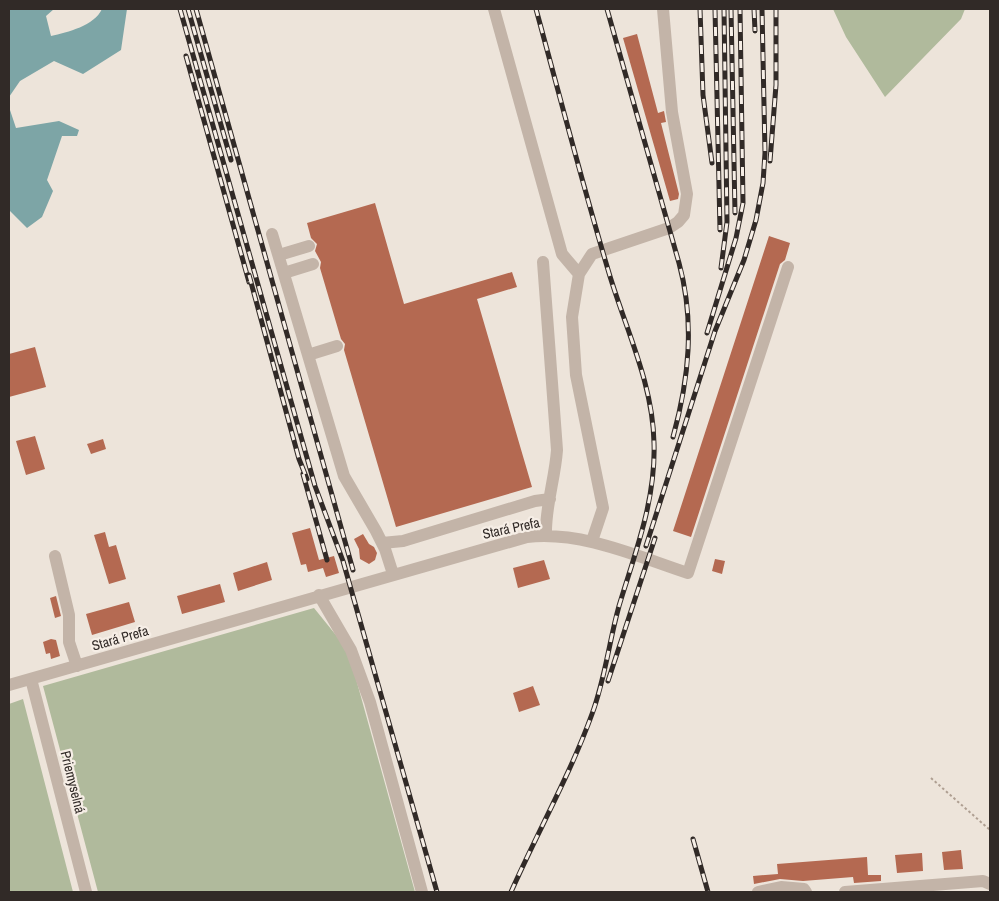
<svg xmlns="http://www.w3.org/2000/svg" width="999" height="901" font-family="'Archivo Narrow',sans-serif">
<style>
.green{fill:#b0ba9c}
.water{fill:#7da5a6}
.building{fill:#b46951}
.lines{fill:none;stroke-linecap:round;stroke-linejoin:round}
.path{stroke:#af9f92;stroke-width:2;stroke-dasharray:2.5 2.5;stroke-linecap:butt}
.minor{stroke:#c3b4a8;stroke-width:12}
.rail-casing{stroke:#312a27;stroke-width:5}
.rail{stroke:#f6eee6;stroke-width:3;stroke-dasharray:9;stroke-linecap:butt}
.labels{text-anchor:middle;stroke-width:4.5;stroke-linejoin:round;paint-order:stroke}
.street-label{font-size:14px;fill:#312a27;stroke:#f6eee6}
</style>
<rect width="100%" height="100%" fill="#ede4da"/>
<path class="green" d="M833 9H965L961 19 885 97 846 37Z
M314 608 348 650 415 892H98L43 686Z
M23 699 73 892H9V704Z"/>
<path class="water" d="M9 9H54L46 16 51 36C68 32 94 26 102 9H127L121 50 83 74 54 61 20 81 9 97Z
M9 107 16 128 59 121 79 130 77 136H62L47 180 53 191 42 217 27 228 9 210Z"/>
<path class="building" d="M637 34 658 113 664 111 666 122 661 123 679 194 678 199 670 201 623 38Z
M375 203 404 304 512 272 517 287 477 299 532 487 396 527 344 350 345 344 341 339 320 268 321 262 315 251 317 244 311 238 307 223Z
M769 236 790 243 785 260 780 264 691 537 673 531Z
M35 347 46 387 9 397V354Z
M35 436 45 469 26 475 16 441Z
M103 439 106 449 91 454 87 444Z
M310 528 319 560 334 556 339 573 326 577 323 568 308 572 306 564 301 565 292 533Z
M105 532 109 547 116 545 126 579 109 584 94 535Z
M363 534 369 544 374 547 377 553 375 560 369 564 360 559 359 549 354 539Z
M715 559 725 561 722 574 712 571Z
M544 560 550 579 518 588 513 568Z
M267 562 272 580 238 591 233 573Z
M220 584 225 602 182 614 177 596Z
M56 596 61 616 55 618 50 598Z
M129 602 135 622 92 635 86 614Z
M51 639 56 640 60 656 51 659 50 653 46 654 43 642Z
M533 686 540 705 519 712 513 693Z
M961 850 963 869 944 870 942 852Z
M922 853 923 871 897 873 895 855Z
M867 857 868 875H881V881L854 883 853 877 803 881 780 879 754 884 753 876 778 874 777 864Z"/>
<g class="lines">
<path class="path" d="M931 778 990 830"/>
<path class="minor" d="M494 9 562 254 579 274
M272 234 344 476 376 531 385 549 393 574
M279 255 309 246
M543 262 557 450C555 479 545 507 546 535
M284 273 313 264
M308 355 337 346
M592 541 603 508 576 375 572 317 579 274 592 254 669 228 678 222 684 215 687 194 672 112 663 9
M382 543 403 541 535 501 550 499
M55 556 69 615V642L77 666
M319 595 351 650 370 702 422 892
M31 679 86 892
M9 685 527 537C583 531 636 556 688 573L788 267
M758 892 781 887 804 889 806 892
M845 892 983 881 990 884"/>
<g class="rail-casing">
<path id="rail" d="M180 9 315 486 343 561 437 892
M188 9 231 160
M196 9 353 570
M607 9 679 263C695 322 689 379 673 437
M700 9 703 95 712 163
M715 9 720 230
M731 9 735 213
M754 9 755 31
M186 56 249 282
M770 161 776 85V9
M721 268 727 222 724 9
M249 275 299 459 307 479
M707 333 736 238 743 203 740 9
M303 474 327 560
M646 546 715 331 744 260 756 220 763 183 765 153 762 9
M608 681 655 538
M693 839 708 892
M511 892C537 833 570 775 592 714 605 679 609 642 619 606 635 553 656 500 654 443 653 384 626 330 609 273 583 186 560 97 536 9"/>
</g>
<use href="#rail" class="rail"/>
</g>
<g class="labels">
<g class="street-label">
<text transform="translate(511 528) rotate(-12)" y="5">Stará Prefa</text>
<text transform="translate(120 638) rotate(-16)" y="5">Stará Prefa</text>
<text transform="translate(73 782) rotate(76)" y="5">Priemyselná</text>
</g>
</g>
<rect width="999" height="901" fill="none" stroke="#312a27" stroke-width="20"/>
</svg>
